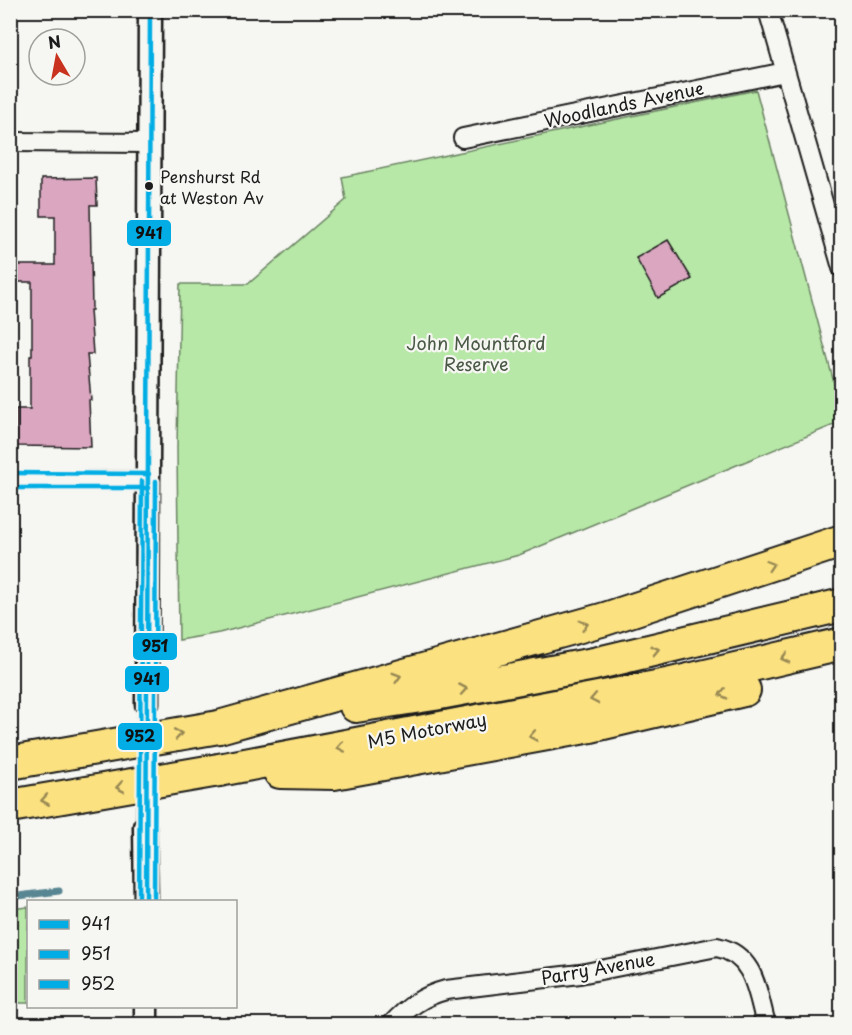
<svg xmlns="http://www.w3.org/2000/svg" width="852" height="1035" font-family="'Playpen Sans',sans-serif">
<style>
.green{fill:#b7e8a7;stroke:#6a8262;stroke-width:1.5}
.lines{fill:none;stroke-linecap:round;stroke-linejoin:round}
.stream{stroke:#598692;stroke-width:7}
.building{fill:#daa6c0;stroke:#1c1c1c;stroke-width:1.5}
.tertiary-tunnel{stroke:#d5d5d2;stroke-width:22;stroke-dasharray:22 11;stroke-linecap:butt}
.minor-casing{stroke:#1c1c1c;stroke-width:22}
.tertiary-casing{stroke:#1c1c1c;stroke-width:27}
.motorway-casing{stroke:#1c1c1c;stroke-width:36}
.minor{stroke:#f6f6f2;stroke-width:18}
.tertiary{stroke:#f6f6f2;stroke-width:22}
.motorway{stroke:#fbe180;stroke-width:32}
.motorway-bridge-casing{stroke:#1c1c1c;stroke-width:36;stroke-linecap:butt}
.motorway-bridge{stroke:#fbe180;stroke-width:32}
.bus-1-casing{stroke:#f6f6f2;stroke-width:9}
.bus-2-casing{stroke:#f6f6f2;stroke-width:9}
.bus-3-casing{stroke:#f6f6f2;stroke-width:9}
.bus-1{stroke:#01ade4;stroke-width:4.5}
.bus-2{stroke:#01ade4;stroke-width:4.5}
.bus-3{stroke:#01ade4;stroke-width:4.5}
.oneway{stroke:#978853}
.bus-dot{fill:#1c1c1c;stroke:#f6f6f2;stroke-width:2}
.labels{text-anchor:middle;stroke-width:4.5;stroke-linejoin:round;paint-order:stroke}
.bus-label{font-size:16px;fill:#1c1c1c;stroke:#f6f6f2;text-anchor:start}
.street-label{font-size:18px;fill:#1c1c1c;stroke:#f6f6f2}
.park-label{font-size:18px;fill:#4a5946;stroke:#f6f6f2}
.line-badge{stroke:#f6f6f2;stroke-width:2}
.pale-badge-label{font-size:16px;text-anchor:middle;font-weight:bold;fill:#111}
</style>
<rect width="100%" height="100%" fill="#f6f6f2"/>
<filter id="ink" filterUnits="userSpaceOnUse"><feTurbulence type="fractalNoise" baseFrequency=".0167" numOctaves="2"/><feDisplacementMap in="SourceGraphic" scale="12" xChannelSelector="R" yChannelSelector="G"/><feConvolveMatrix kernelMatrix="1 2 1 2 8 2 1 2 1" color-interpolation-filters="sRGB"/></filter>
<g filter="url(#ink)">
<path class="green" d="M756 90 841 409V422L519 555 219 633 179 640 177 447 180 284H248L346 200 342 177Z
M28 907V1003H11V909Z"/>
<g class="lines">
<path class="stream" d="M10 897 59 891"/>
</g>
<path class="building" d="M96 178 97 205H90L92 310H90L93 354H87L91 400H89L91 447 16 446V409H30V356H32V282H10V265H55V216H41V179Z
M668 240 692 279 658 298 636 258Z"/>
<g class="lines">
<path class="tertiary-tunnel" d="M145 827 147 704"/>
<g class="minor-casing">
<path id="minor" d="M768 10 842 268
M463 138 785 72
M10 142 148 143
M10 480 149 481
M392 1024C408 1007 423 996 446 990L580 974 717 947C755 955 757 992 766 1024"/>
</g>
<g class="tertiary-casing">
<path id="tertiary" d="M147 704 150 10
M145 827 146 902
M146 1006V1024"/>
</g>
<g class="motorway-casing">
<path id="motorway" d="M356 706 434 694 594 664 842 605
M219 727 605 619 842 541
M10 763 79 751
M219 770 667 685 842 644
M280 772 334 773 591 726 744 690
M10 806 80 794"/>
</g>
<use href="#minor" class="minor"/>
<use href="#tertiary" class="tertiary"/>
<use href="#motorway" class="motorway"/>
<g class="motorway-bridge-casing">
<path id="motorway-bridge" d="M79 751 219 727
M80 794 219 770"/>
</g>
<use href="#motorway-bridge" class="motorway-bridge"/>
<g class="bus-1-casing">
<path id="bus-1" d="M146 902 150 10"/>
</g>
<g class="bus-2-casing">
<path id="bus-2" d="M10 488H149
M154 902 156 481"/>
</g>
<g class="bus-3-casing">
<path id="bus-3" d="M10 473 149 474
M139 902 142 481"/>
</g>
<use href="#bus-1" class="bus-1"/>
<use href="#bus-2" class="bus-2"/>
<use href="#bus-3" class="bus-3"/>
</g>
<defs><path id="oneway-chevron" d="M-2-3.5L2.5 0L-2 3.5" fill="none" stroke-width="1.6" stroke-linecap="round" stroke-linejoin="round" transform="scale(1.5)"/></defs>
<g class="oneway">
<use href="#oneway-chevron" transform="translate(770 565) rotate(-18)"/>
<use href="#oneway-chevron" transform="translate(584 625) rotate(-16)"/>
<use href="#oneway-chevron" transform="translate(655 650) rotate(-13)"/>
<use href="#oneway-chevron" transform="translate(785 658) rotate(167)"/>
<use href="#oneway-chevron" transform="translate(397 677) rotate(-16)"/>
<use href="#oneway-chevron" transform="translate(463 689) rotate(-10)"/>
<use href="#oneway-chevron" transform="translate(723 694) rotate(167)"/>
<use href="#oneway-chevron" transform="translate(594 699) rotate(169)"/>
<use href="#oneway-chevron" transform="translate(178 734) rotate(-10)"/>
<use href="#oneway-chevron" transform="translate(533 736) rotate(170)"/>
<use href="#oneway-chevron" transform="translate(341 747) rotate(169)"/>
<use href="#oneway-chevron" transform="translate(120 787) rotate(170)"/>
<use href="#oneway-chevron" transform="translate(45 800) rotate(170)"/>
</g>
</g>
<circle class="bus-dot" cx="149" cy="186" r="5"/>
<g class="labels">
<g class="bus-label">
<text x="160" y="183">Penshurst Rd<tspan x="160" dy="21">at Weston Av</tspan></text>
</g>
<g class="street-label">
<text transform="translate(624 105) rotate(-12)" y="6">Woodlands Avenue</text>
<text transform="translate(427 731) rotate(-11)" y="6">M5 Motorway</text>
<text transform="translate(598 969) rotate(-10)" y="6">Parry Avenue</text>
</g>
<g class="park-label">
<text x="476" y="350">John Mountford<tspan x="476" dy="21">Reserve</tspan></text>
</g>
</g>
<g class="line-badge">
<rect x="126" y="219" width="46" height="28" rx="6" fill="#01ade4"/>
<rect x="132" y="632" width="46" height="29" rx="6" fill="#01ade4"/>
<rect x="124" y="665" width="46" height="28" rx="6" fill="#01ade4"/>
<rect x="117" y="722" width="46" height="29" rx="6" fill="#01ade4"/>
</g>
<g class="pale-badge-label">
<text x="149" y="239">941</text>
<text x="155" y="652">951</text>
<text x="147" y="685">941</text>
<text x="140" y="742">952</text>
</g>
<rect width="852" height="1035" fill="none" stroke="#f6f6f2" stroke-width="36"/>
<rect x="18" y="18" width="816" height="999" fill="none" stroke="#1c1c1c" stroke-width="2" filter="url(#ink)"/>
<rect x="27" y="900" width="210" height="108" fill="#f6f6f2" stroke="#9f9f9c" stroke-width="1.5"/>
<rect x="39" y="920" width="30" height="9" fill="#01ade4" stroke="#9f9f9c" stroke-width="1.5"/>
<text x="81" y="930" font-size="18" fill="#1c1c1c">941</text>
<rect x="39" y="950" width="30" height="9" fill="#01ade4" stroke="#9f9f9c" stroke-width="1.5"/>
<text x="81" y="960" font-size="18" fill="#1c1c1c">951</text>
<rect x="39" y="980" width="30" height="9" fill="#01ade4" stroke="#9f9f9c" stroke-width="1.5"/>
<text x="81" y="990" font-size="18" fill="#1c1c1c">952</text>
<g transform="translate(57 57) rotate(350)"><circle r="28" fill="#f6f6f2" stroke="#9f9f9c" stroke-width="1.5"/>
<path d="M0-4.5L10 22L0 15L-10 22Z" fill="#c8321e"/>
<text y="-9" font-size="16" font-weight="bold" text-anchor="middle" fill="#1c1c1c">N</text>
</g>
</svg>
